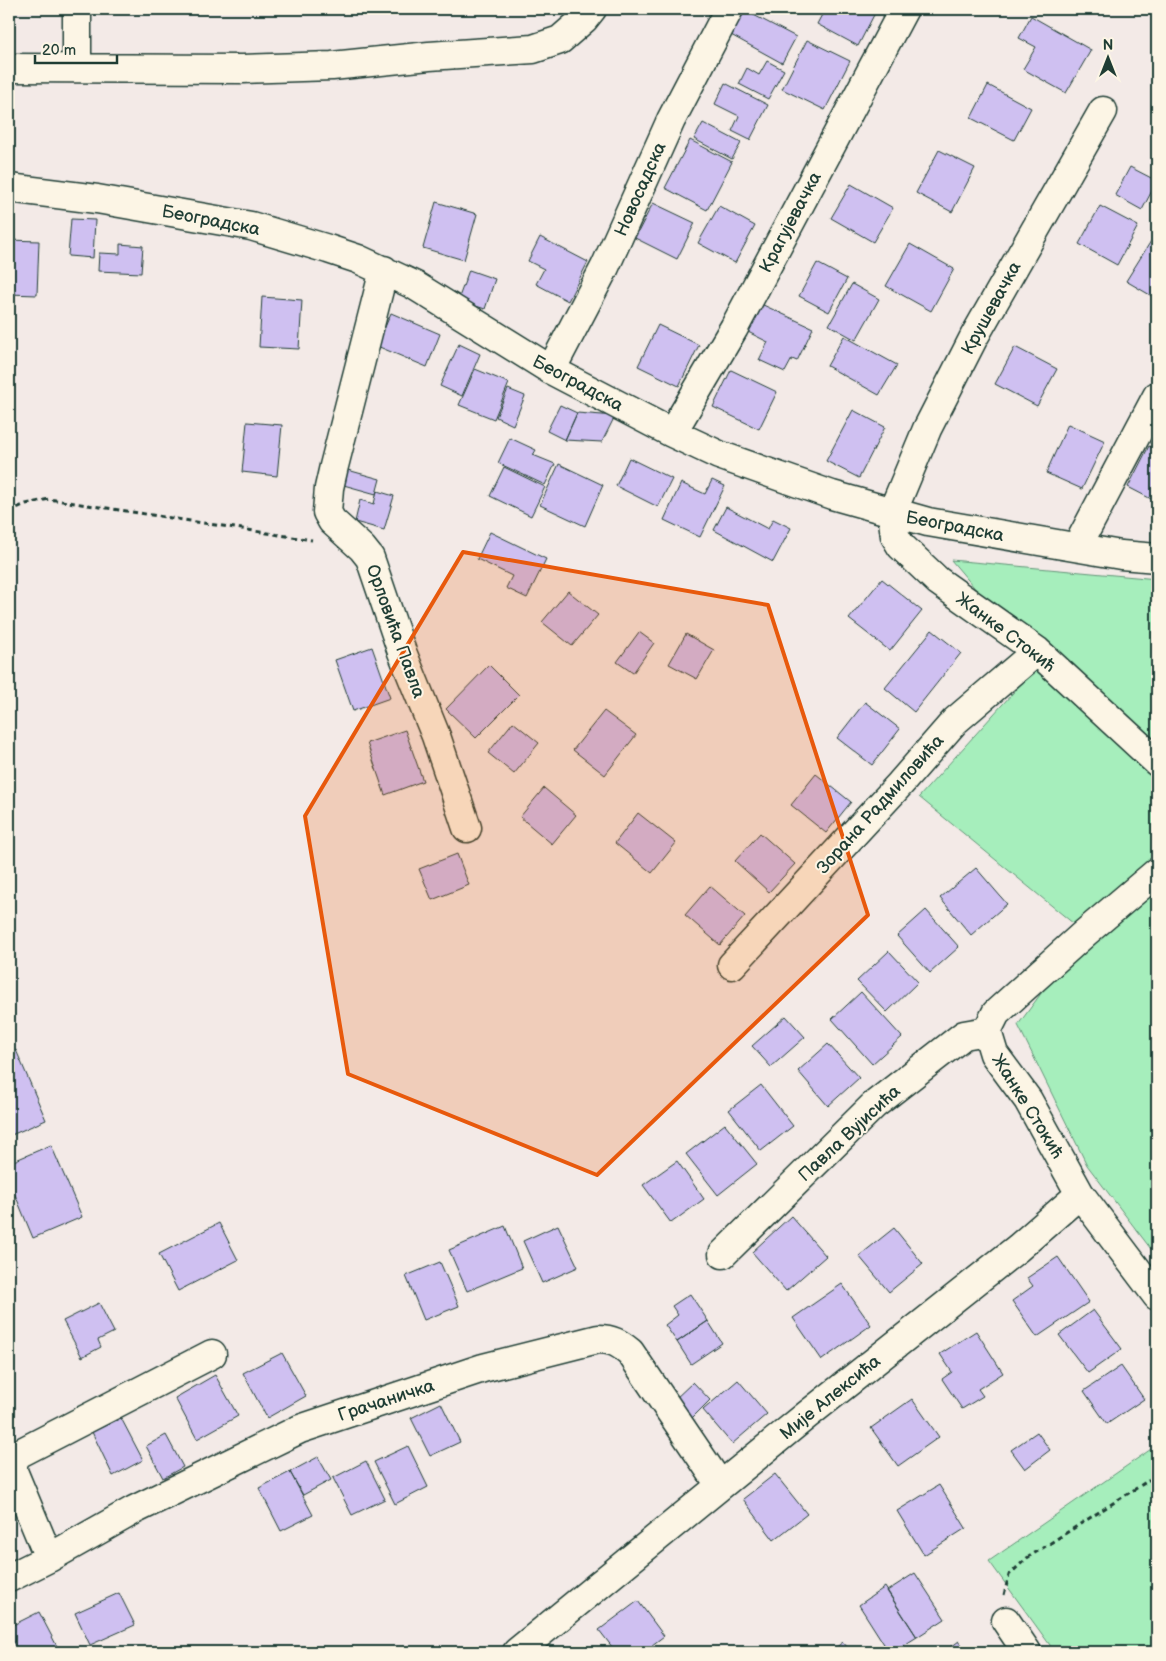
<svg xmlns="http://www.w3.org/2000/svg" width="1166" height="1661" font-family="'Balsamiq Sans',sans-serif">
<style>
.green{fill:#a6eebc;stroke:#629678}
.building{fill:#cfc0f1;stroke:#1f3d34}
.lines{fill:none;stroke-linecap:round;stroke-linejoin:round}
.minor-casing{stroke:#1f3d34;stroke-width:31}
.path{stroke:#1f3d34;stroke-width:3;stroke-dasharray:5 4;stroke-linecap:butt}
.minor{stroke:#fcf5e5;stroke-width:28}
.marked{fill:#e8590c;fill-opacity:0.2;stroke:#e8590c;stroke-width:4;stroke-linejoin:round}
.labels{text-anchor:middle;stroke-width:4;stroke-linejoin:round;paint-order:stroke}
.street-label{font-size:18px;fill:#1f3d34;stroke:#fcf5e5}
</style>
<rect width="100%" height="100%" fill="#f3eae7"/>
<filter id="ink" filterUnits="userSpaceOnUse"><feTurbulence type="fractalNoise" baseFrequency=".02" numOctaves="2"/><feDisplacementMap in="SourceGraphic" scale="10" xChannelSelector="R" yChannelSelector="G"/><feConvolveMatrix kernelMatrix="1 2 1 2 8 2 1 2 1" color-interpolation-filters="sRGB"/></filter>
<g filter="url(#ink)">
<path class="green" d="M951 560 1157 579V1257L1087 1165 1018 1025 1085 933 919 797 1039 664Z
M1157 1445V1652H1055L989 1561Z"/>
<path class="building" d="M825 9H877L858 46 817 24Z
M744 10 796 37 782 63 731 35Z
M1031 16 1091 50 1066 93 1023 69 1036 47 1019 38Z
M807 40 850 61 825 110 782 89Z
M767 61 784 70 768 99 739 84 747 68 759 75Z
M725 83 768 105 750 140 732 131 739 116 715 104Z
M988 85 1031 108 1014 140 971 118Z
M703 123 741 143 732 159 694 139Z
M690 140 732 162 707 210 665 188Z
M939 150 975 168 952 212 916 193Z
M1130 167 1157 181 1142 210 1115 195Z
M851 184 893 208 873 242 831 218Z
M436 202 477 214 464 260 423 248Z
M653 203 695 223 677 259 635 238Z
M719 206 755 226 735 263 698 243Z
M1100 206 1138 226 1117 265 1079 244Z
M71 219 95 220 93 258 68 256Z
M540 237 588 262 568 301 536 284 544 269 528 261Z
M9 240 39 241 37 295 9 294Z
M1151 241 1157 245V299L1126 281Z
M120 244 143 246 141 273 98 271 99 253 120 254Z
M910 244 954 269 931 311 886 286Z
M817 263 847 279 829 312 799 296Z
M469 270 495 279 485 309 458 300Z
M852 284 879 299 856 340 829 325Z
M262 297 302 300 299 349 259 347Z
M761 304 813 328 797 361 792 359 785 372 759 360 768 342 748 332Z
M391 313 440 334 427 367 377 346Z
M658 325 699 345 679 386 638 366Z
M844 336 897 365 879 395 827 366Z
M459 344 480 354 462 396 440 386Z
M1015 347 1057 369 1037 406 995 384Z
M475 369 509 383 494 419 459 405Z
M731 370 777 392 759 429 713 407Z
M508 389 525 396 513 425 496 417Z
M560 405 577 413 565 440 547 431Z
M853 410 885 427 859 478 826 461Z
M577 413 615 416 602 442 565 440Z
M247 422 282 425 277 476 242 472Z
M1068 424 1105 441 1082 489 1046 473Z
M510 438 536 450 533 455 555 464 545 485 498 463Z
M1149 446 1157 450V502L1128 487Z
M629 458 672 479 658 507 616 486Z
M559 464 603 485 585 526 540 505Z
M504 467 545 487 531 516 490 496Z
M344 469 380 479 376 494 340 484Z
M712 480 725 486 700 537 664 520 681 483 705 494Z
M377 491 394 496 384 530 355 522 360 500 374 504Z
M726 507 768 529 773 519 791 528 773 562 714 530Z
M490 532 546 559 527 598 506 588 512 576 477 559Z
M882 579 922 611 890 651 849 619Z
M568 591 598 615 572 646 542 622Z
M932 630 961 653 914 712 885 688Z
M639 632 654 643 633 673 617 662Z
M686 634 714 650 697 679 669 664Z
M372 647 390 698 353 711 335 660Z
M489 665 519 695 476 738 446 709Z
M865 702 900 729 872 765 837 738Z
M604 711 636 735 605 775 573 750Z
M513 722 539 743 514 774 488 753Z
M405 730 423 781 385 795 367 743Z
M816 774 851 802 826 833 791 805Z
M544 788 576 815 552 844 520 817Z
M638 813 676 843 652 873 615 843Z
M760 833 795 864 769 892 735 861Z
M457 854 469 885 432 900 419 869Z
M976 868 1007 904 971 935 940 898Z
M710 886 745 916 720 945 685 915Z
M926 910 959 947 930 973 897 936Z
M889 951 918 982 887 1012 857 981Z
M861 992 902 1037 872 1064 832 1019Z
M786 1016 805 1037 771 1067 752 1046Z
M828 1044 859 1078 828 1106 798 1071Z
M16 1050 46 1120 9 1136V1053Z
M761 1085 793 1126 761 1151 729 1110Z
M725 1124 757 1164 718 1195 686 1154Z
M51 1145 82 1217 33 1238 9 1180V1163Z
M677 1161 704 1199 671 1223 643 1185Z
M791 1216 826 1256 786 1291 752 1252Z
M219 1223 238 1260 178 1291 159 1254Z
M558 1225 578 1267 542 1283 523 1241Z
M505 1226 522 1268 467 1291 449 1250Z
M894 1228 923 1264 889 1292 859 1256Z
M1058 1257 1089 1302 1037 1337 1012 1301 1033 1286 1027 1278Z
M440 1262 459 1306 424 1320 406 1276Z
M842 1284 871 1325 822 1360 793 1318Z
M690 1294 708 1321 677 1342 665 1325 678 1315 672 1306Z
M99 1303 114 1332 98 1340 101 1347 82 1357 63 1321Z
M1093 1310 1122 1349 1088 1373 1059 1335Z
M708 1321 722 1343 691 1364 677 1342Z
M976 1331 1003 1373 978 1389 983 1396 962 1409 942 1379 952 1372 940 1354Z
M282 1353 306 1396 267 1418 243 1373Z
M1121 1366 1144 1399 1107 1424 1084 1391Z
M215 1375 238 1416 197 1439 175 1398Z
M738 1380 767 1414 732 1444 703 1410Z
M693 1382 710 1400 691 1419 674 1400Z
M912 1399 939 1437 898 1466 871 1428Z
M441 1403 460 1442 430 1456 411 1418Z
M121 1418 143 1460 113 1476 92 1432Z
M1037 1432 1050 1450 1025 1469 1011 1450Z
M166 1435 183 1467 163 1478 146 1446Z
M408 1446 428 1487 395 1504 374 1462Z
M318 1457 331 1480 303 1495 290 1472Z
M366 1461 385 1499 352 1515 333 1478Z
M290 1472 313 1515 281 1531 259 1488Z
M775 1474 807 1514 774 1540 743 1499Z
M939 1485 966 1528 924 1555 897 1511Z
M915 1573 945 1619 917 1637 887 1591Z
M885 1587 917 1637 893 1652H889L859 1605Z
M119 1593 135 1625 90 1645 75 1613Z
M638 1601 664 1636 643 1652H616L599 1630Z
M39 1612 60 1652H18L9 1633V1627Z
M959 1641 967 1652H944Z
M843 1642 851 1652H830Z"/>
<g class="lines">
<g class="minor-casing">
<path id="minor" d="M77 9V68
M9 68 243 69 332 66 429 56 533 49 560 40 584 19 592 9
M1103 111 974 337 927 429 892 513 895 536 901 546 938 581 1037 651 1157 762
M9 188 97 199 251 226 328 249 358 259 414 285 551 370 672 433 719 455 832 495 928 522 1121 555 1157 558
M384 270 334 466 329 488 327 512 332 521 362 548 370 558 402 652 436 736 467 828
M551 370 605 267 671 120 729 9
M672 433 734 328 904 9
M1077 547 1157 396
M1157 872 1085 933 996 1013 987 1031 994 1054 1028 1100 1080 1194 1157 1296
M732 965 900 784 955 721 1037 651
M723 1254 874 1105 964 1035 987 1031
M49 1558 13 1471V1462L18 1454 212 1354
M9 1578 49 1558 134 1510 300 1429 483 1368 598 1339C612 1339 619 1343 630 1352L720 1485
M1006 1621 1027 1652
M517 1652 807 1415 1018 1248 1080 1194"/>
</g>
<path class="path" d="M9 511 26 504 49 499 312 540
M1004 1595 1009 1575 1027 1558 1157 1475"/>
<use href="#minor" class="minor"/>
</g>
</g>
<path class="marked" d="M463 552 768 605 868 915 597 1175 348 1074 305 816Z"/>
<g class="labels">
<g class="street-label">
<text transform="translate(640 189) rotate(-66)" y="6">Новосадска</text>
<text transform="translate(211 220) rotate(11)" y="6">Београдска</text>
<text transform="translate(790 222) rotate(-62)" y="6">Крагујевачка</text>
<text transform="translate(991 308) rotate(-61)" y="6">Крушевачка</text>
<text transform="translate(578 383) rotate(28)" y="6">Београдска</text>
<text transform="translate(955 526) rotate(11)" y="6">Београдска</text>
<text transform="translate(396 631) rotate(70)" y="6">Орловића Павла</text>
<text transform="translate(1006 632) rotate(37)" y="6">Жанке Стокић</text>
<text transform="translate(880 804) rotate(-48)" y="6">Зорана Радмиловића</text>
<text transform="translate(1028 1106) rotate(58)" y="6">Жанке Стокић</text>
<text transform="translate(849 1133) rotate(-43)" y="6">Павла Вујисића</text>
<text transform="translate(830 1397) rotate(-39)" y="6">Мије Алексића</text>
<text transform="translate(386 1400) rotate(-18)" y="6">Грачаничка</text>
</g>
</g>
<rect width="1166" height="1661" fill="none" stroke="#fcf5e5" stroke-width="30"/>
<rect x="15" y="15" width="1136" height="1631" fill="none" stroke="#1f3d34" stroke-width="2" filter="url(#ink)"/>
<g transform="translate(1108 58)" stroke="#fcf5e5" stroke-width="4" paint-order="stroke">
<path d="M0-4L9 19L0 12L-9 19Z" fill="#1f3d34"/>
<text y="-8" font-size="14" font-weight="bold" text-anchor="middle" fill="#1f3d34">N</text>
</g>
<path d="M35 55v8h82v-8" fill="none" stroke="#1f3d34" stroke-width="2.5"/>
<text x="42" y="55" font-size="15" fill="#1f3d34" stroke="#fcf5e5" stroke-width="4" paint-order="stroke">20 m</text>
</svg>
